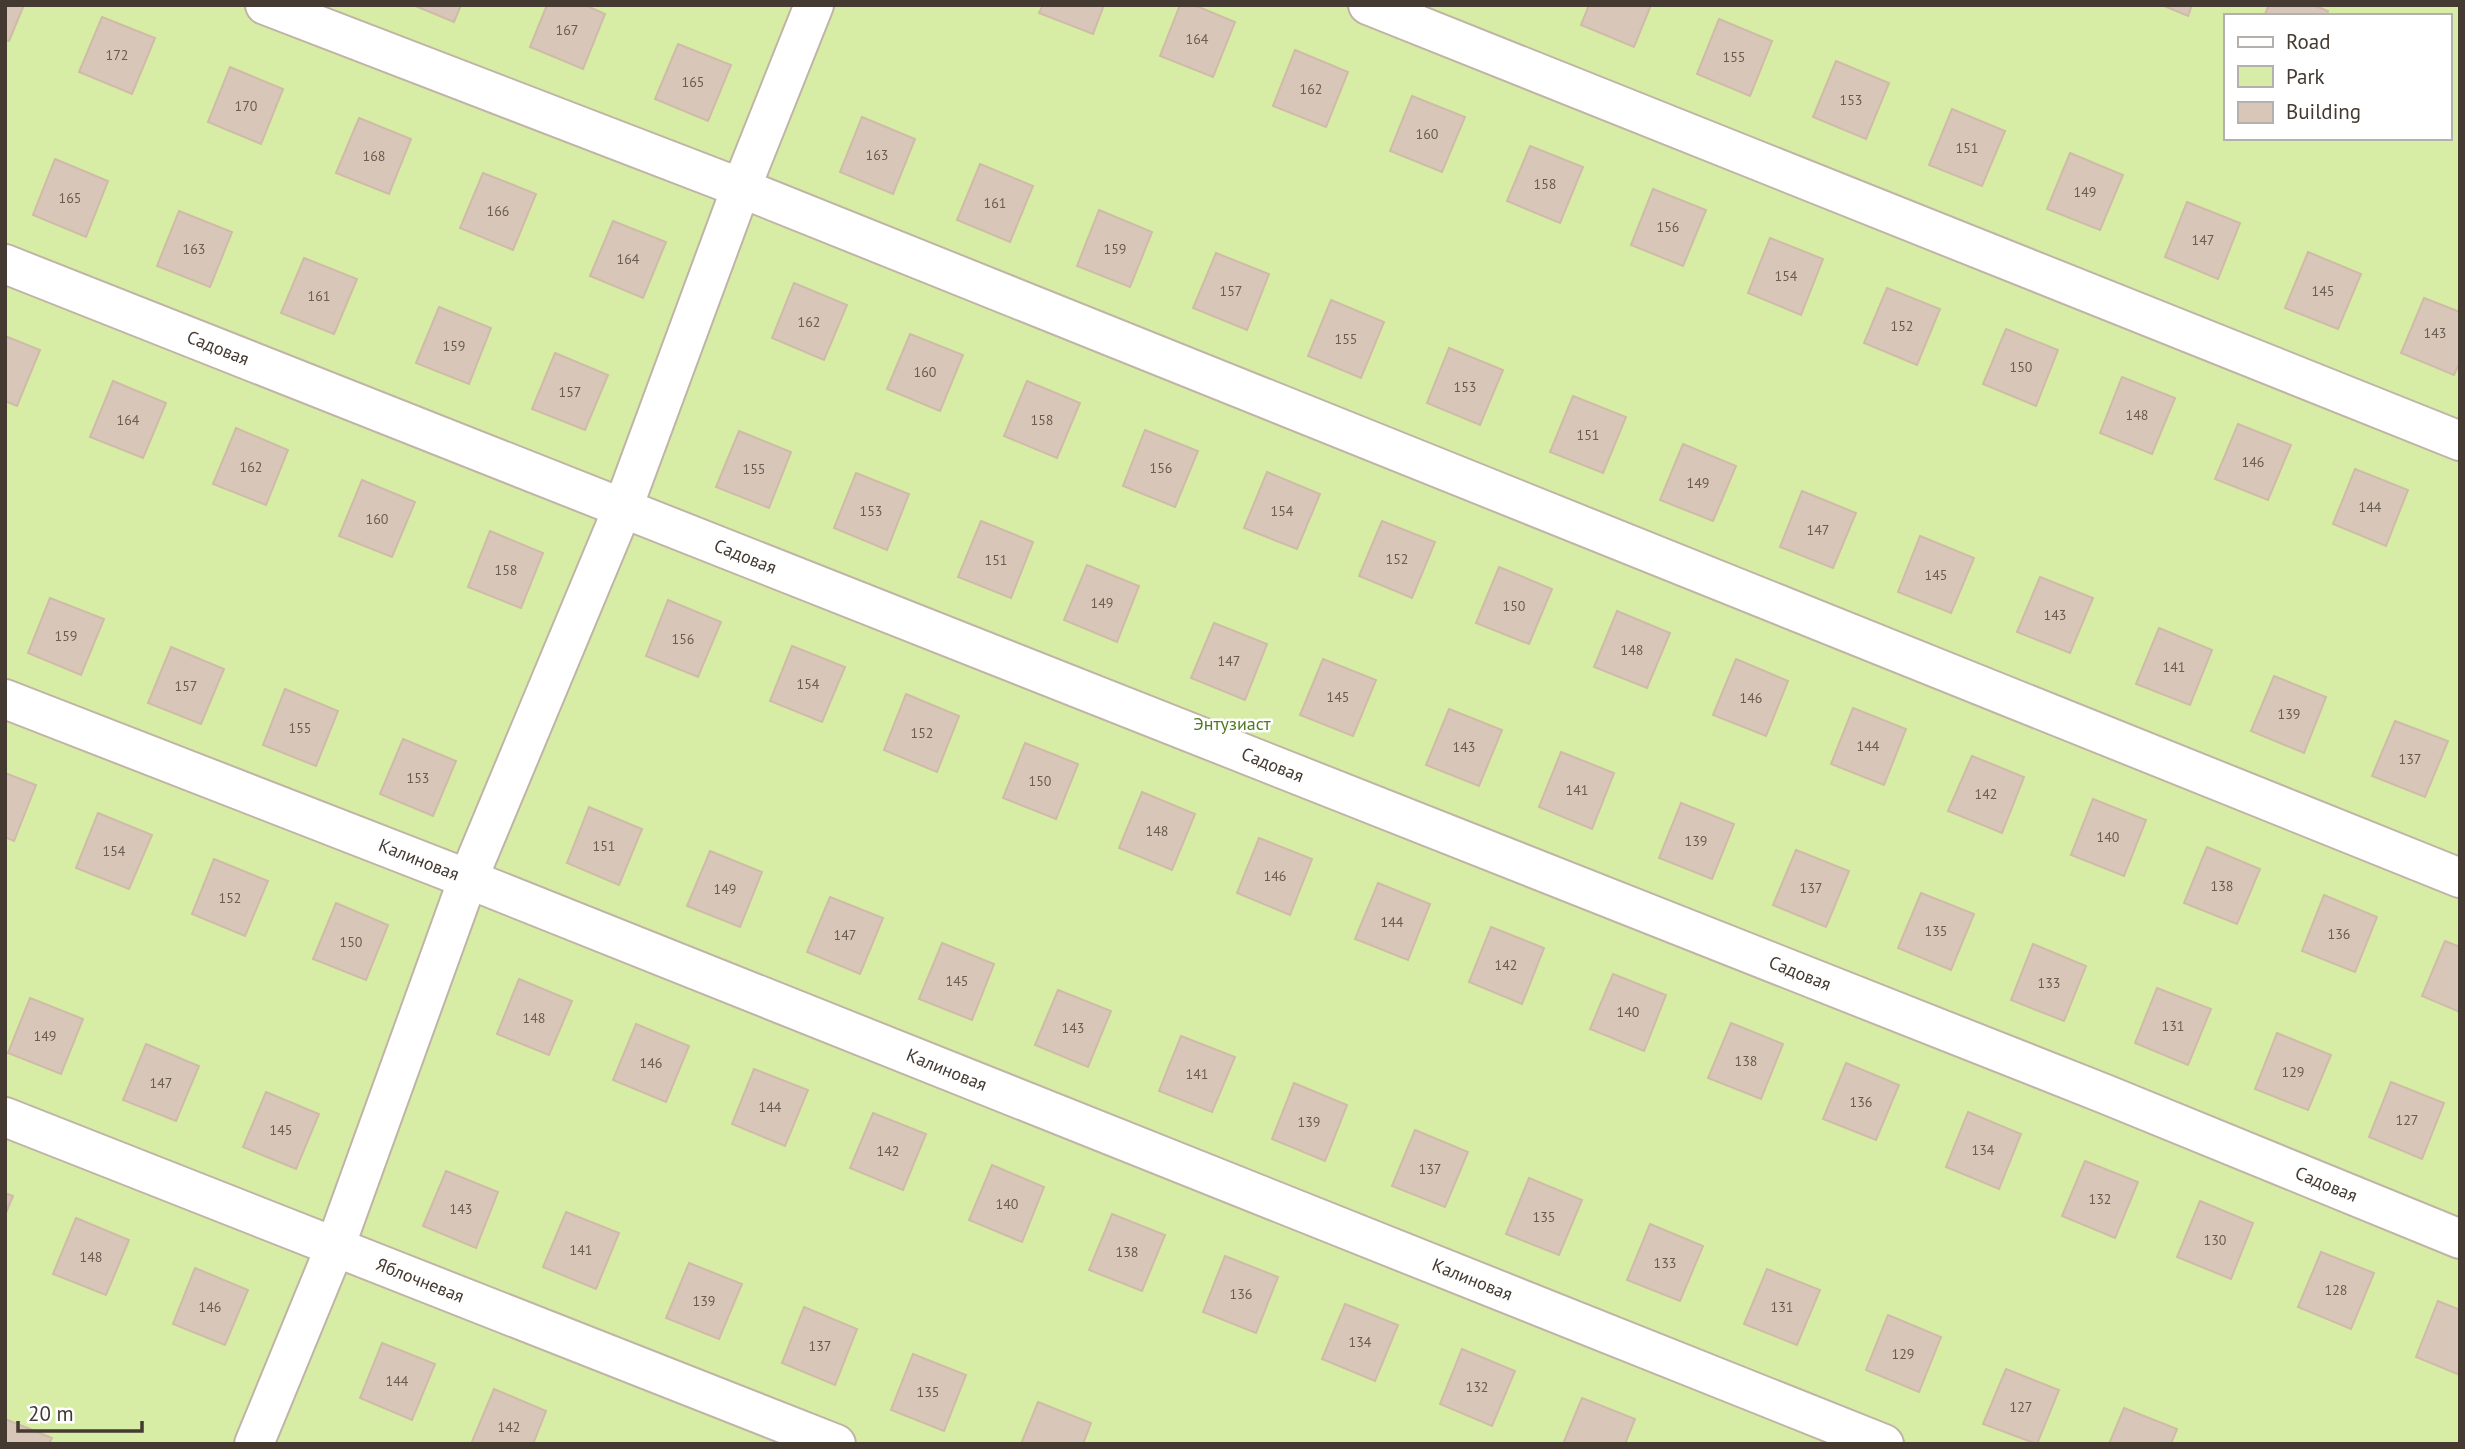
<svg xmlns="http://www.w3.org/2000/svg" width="2465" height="1449" font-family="'PT Sans',sans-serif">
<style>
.green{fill:#d7eca5;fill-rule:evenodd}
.building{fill:#d8c7b8;stroke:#d0baa8;stroke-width:2}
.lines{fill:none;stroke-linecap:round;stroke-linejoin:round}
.street-casing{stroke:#c1b4a6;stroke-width:42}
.street{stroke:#fff;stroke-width:38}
.labels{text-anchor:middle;stroke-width:5;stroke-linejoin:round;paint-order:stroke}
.number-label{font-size:14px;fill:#695d53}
.street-label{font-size:18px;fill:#443a31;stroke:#fff}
.park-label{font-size:18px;fill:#507a20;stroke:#fff}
</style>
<rect width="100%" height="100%" fill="#f3eae1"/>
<path class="green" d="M5 5H2460V1444H5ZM2225 16H2449V138H2225Z"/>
<path class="building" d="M5 5H24L9 41 5 40Z
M413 5H461L454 22Z
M547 5H585L605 14 583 69 530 47Z
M1043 5H1104L1093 34 1039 13Z
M1180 5H1194L1235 22 1213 77 1160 56Z
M1589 5H1651L1634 47 1581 25Z
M2162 5H2192L2188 16Z
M2269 5H2313L2328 11 2326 16H2264Z
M102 17 155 38 132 94 79 72Z
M1719 19 1772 41 1750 96 1697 74Z
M678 44 731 65 708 121 655 99Z
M1295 50 1348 72 1326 127 1273 106Z
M1836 61 1889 83 1866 139 1813 117Z
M230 67 283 89 261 144 208 122Z
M1412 96 1465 117 1442 172 1390 151Z
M1952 109 2005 131 1982 186 1929 165Z
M862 117 915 139 893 194 840 172Z
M359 118 411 139 389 194 336 173Z
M1530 146 1583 167 1560 223 1507 201Z
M2070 153 2123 175 2100 230 2047 209Z
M55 159 108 181 86 237 33 215Z
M980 164 1033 186 1010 242 957 220Z
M483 173 536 194 513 250 460 228Z
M1653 189 1706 210 1683 266 1631 245Z
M2187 202 2240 223 2218 279 2165 257Z
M1099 210 1152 232 1130 287 1077 266Z
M179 211 232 232 210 287 157 266Z
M613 221 666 242 643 298 590 276Z
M1770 238 1823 259 1801 315 1748 293Z
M2308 252 2361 274 2338 329 2285 308Z
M1216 253 1269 274 1247 330 1193 308Z
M304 258 357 279 334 334 281 313Z
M794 283 847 305 824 360 772 338Z
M1887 288 1940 309 1917 365 1864 343Z
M2424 298 2460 312V362L2454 375 2401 353Z
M1331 300 1384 322 1361 378 1308 356Z
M439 307 491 328 469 384 416 363Z
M2006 329 2058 350 2036 406 1983 384Z
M910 334 963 355 940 411 887 389Z
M5 336 40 350 17 406 5 401Z
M1449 348 1503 370 1480 425 1427 403Z
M555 353 608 375 585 430 532 409Z
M2122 377 2175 398 2152 454 2100 433Z
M113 381 166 403 143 458 90 437Z
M1027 381 1080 403 1057 458 1004 436Z
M1573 396 1626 417 1603 473 1550 452Z
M2238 424 2291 445 2268 500 2215 479Z
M236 428 288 450 266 505 213 484Z
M1145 430 1198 451 1175 507 1123 486Z
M739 431 791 452 769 508 716 487Z
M1683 444 1736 466 1713 521 1660 500Z
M2355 469 2408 490 2386 546 2333 524Z
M1267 472 1320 494 1297 549 1244 528Z
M856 473 909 494 887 550 834 528Z
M362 480 415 502 392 557 339 536Z
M1802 491 1856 513 1833 568 1780 547Z
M981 521 1033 542 1011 598 958 577Z
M1382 521 1435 542 1412 598 1359 576Z
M490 531 543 553 521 608 468 587Z
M1920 536 1974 558 1951 613 1898 592Z
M1087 565 1139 586 1117 642 1064 620Z
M1499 567 1552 589 1529 644 1476 623Z
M2040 577 2093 598 2070 653 2017 632Z
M50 598 104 619 81 675 28 653Z
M668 600 721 622 698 677 646 656Z
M1617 611 1670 633 1647 688 1594 667Z
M1214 623 1267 644 1245 700 1191 678Z
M2159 628 2212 650 2190 705 2136 684Z
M792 646 845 667 822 722 770 701Z
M171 647 224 669 201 724 148 703Z
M1323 659 1376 680 1353 736 1300 715Z
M1736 659 1788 681 1766 736 1713 715Z
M2274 676 2326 697 2304 753 2251 731Z
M285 689 338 711 316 766 263 745Z
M906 694 959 716 937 772 884 750Z
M1853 708 1906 729 1884 785 1831 764Z
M1449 709 1502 730 1479 786 1426 765Z
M2395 721 2448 741 2425 797 2372 776Z
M403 739 456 761 433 816 380 794Z
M1025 743 1078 764 1056 819 1003 798Z
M1561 752 1614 773 1592 829 1539 807Z
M1972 756 2024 777 2002 833 1948 811Z
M5 773 36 785 14 841 5 837Z
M1142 792 1195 814 1172 870 1119 848Z
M2093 799 2146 820 2124 876 2071 855Z
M1681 803 1734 824 1712 879 1659 858Z
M589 807 642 829 619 885 567 863Z
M98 813 152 835 129 889 76 868Z
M1259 838 1312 859 1290 915 1237 893Z
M2207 847 2260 869 2237 924 2184 903Z
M1796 850 1849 871 1826 927 1773 905Z
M710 851 762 872 740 927 687 906Z
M214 859 268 881 245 936 192 914Z
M1378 883 1430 904 1408 960 1355 939Z
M1921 893 1974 914 1951 970 1898 948Z
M2324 895 2377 917 2355 972 2302 951Z
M830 897 883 918 860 974 807 952Z
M336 903 388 925 366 980 313 959Z
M1491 927 1544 948 1522 1004 1469 982Z
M2445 941 2460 947V1012L2422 996Z
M942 943 994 964 972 1020 919 999Z
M2033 944 2086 966 2064 1021 2011 1000Z
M1613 974 1666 995 1644 1051 1590 1029Z
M519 979 572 1001 549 1055 497 1034Z
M2157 988 2211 1009 2188 1065 2135 1043Z
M1058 990 1111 1011 1088 1067 1035 1045Z
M30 998 83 1019 61 1074 8 1053Z
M1731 1023 1783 1044 1761 1099 1708 1078Z
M636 1024 689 1046 666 1102 613 1080Z
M2277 1033 2331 1055 2308 1110 2255 1089Z
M1181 1036 1235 1057 1212 1112 1159 1091Z
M146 1044 199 1066 176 1121 123 1100Z
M1846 1063 1899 1085 1876 1140 1823 1119Z
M754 1069 808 1090 785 1146 732 1124Z
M2391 1082 2444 1103 2422 1159 2369 1137Z
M1294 1083 1347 1105 1325 1161 1272 1139Z
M266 1092 319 1114 296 1169 243 1147Z
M1968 1112 2021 1134 1999 1189 1946 1167Z
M873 1113 926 1134 903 1190 850 1168Z
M1415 1130 1468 1152 1445 1207 1392 1186Z
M2085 1161 2138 1182 2115 1238 2062 1216Z
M992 1165 1044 1187 1022 1242 969 1220Z
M446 1171 498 1192 476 1248 423 1226Z
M1529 1178 1582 1200 1559 1255 1506 1234Z
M5 1193 13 1196 5 1215Z
M2200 1201 2253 1223 2231 1279 2177 1257Z
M566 1212 619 1233 596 1289 543 1267Z
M1112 1214 1165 1235 1142 1291 1089 1270Z
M76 1218 129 1240 106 1295 53 1274Z
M1650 1224 1703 1246 1680 1301 1627 1280Z
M2321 1252 2374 1273 2351 1329 2298 1307Z
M1225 1256 1278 1277 1256 1333 1203 1312Z
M689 1263 742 1284 719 1339 666 1318Z
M195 1268 248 1290 225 1345 173 1324Z
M1767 1269 1820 1290 1797 1345 1744 1324Z
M2438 1301 2460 1310V1375L2416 1357Z
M1345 1304 1398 1325 1375 1381 1322 1359Z
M804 1307 857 1329 835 1385 782 1363Z
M1888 1315 1941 1337 1919 1392 1866 1370Z
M382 1343 435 1364 412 1420 360 1398Z
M1462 1349 1515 1371 1492 1426 1440 1404Z
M913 1354 966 1375 944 1431 891 1410Z
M2006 1369 2059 1390 2037 1444 1983 1424Z
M494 1389 546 1411 533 1444H471Z
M1582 1398 1635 1419 1625 1444H1563Z
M1038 1402 1091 1423 1083 1444H1021Z
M2124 1408 2177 1429 2171 1444H2109Z
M5 1419 52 1438 49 1444H5Z"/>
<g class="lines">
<g class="street-casing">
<g id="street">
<path d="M265 5 741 188 2460 878"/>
<path d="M1368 5 2460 441"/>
<path id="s1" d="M5 264 2105 1094 2460 1239"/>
<path id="s2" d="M5 699 468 879 1884 1444"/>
<path id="s3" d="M5 1117 836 1444"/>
<path d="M254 1444 335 1247 468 879 622 510 741 188 814 5"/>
</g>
</g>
<use href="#street" class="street"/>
</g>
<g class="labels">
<g class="number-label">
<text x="567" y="35">167</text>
<text x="1197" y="44">164</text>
<text x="117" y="60">172</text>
<text x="1734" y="62">155</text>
<text x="693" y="87">165</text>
<text x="1311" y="94">162</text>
<text x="1851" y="105">153</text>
<text x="246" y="111">170</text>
<text x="1427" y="139">160</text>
<text x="1967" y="153">151</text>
<text x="877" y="160">163</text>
<text x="374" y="161">168</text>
<text x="1545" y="189">158</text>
<text x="2085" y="197">149</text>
<text x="70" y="203">165</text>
<text x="995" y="208">161</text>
<text x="498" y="216">166</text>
<text x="1668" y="232">156</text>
<text x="2203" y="245">147</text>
<text x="194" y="254">163</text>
<text x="1115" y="254">159</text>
<text x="628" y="264">164</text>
<text x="1786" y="281">154</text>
<text x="1231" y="296">157</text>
<text x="2323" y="296">145</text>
<text x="319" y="301">161</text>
<text x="809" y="327">162</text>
<text x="1902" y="331">152</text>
<text x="2435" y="338">143</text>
<text x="1346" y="344">155</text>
<text x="454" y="351">159</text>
<text x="2021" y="372">150</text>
<text x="925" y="377">160</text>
<text x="1465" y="392">153</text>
<text x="570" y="397">157</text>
<text x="2137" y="420">148</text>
<text x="128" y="425">164</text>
<text x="1042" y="425">158</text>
<text x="1588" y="440">151</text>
<text x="2253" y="467">146</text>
<text x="251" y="472">162</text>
<text x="1161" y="473">156</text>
<text x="754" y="474">155</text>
<text x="1698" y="488">149</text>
<text x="2370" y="512">144</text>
<text x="871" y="516">153</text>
<text x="1282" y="516">154</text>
<text x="377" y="524">160</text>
<text x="1818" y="535">147</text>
<text x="1397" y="564">152</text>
<text x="996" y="565">151</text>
<text x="506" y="575">158</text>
<text x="1936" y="580">145</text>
<text x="1102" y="608">149</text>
<text x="1514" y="611">150</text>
<text x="2055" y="620">143</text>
<text x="66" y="641">159</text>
<text x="683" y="644">156</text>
<text x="1632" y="655">148</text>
<text x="1229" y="666">147</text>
<text x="2174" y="672">141</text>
<text x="808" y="689">154</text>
<text x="186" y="691">157</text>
<text x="1338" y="702">145</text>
<text x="1751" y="703">146</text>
<text x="2289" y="719">139</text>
<text x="300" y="733">155</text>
<text x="922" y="738">152</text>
<text x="1868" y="751">144</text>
<text x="1464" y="752">143</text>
<text x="2410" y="764">137</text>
<text x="418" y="783">153</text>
<text x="1040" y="786">150</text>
<text x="1577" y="795">141</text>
<text x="1986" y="799">142</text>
<text x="1157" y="836">148</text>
<text x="2108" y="842">140</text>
<text x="1696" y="846">139</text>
<text x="604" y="851">151</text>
<text x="114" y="856">154</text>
<text x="1275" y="881">146</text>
<text x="2222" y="891">138</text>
<text x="1811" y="893">137</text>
<text x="725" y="894">149</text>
<text x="230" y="903">152</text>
<text x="1392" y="927">144</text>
<text x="1936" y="936">135</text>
<text x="2339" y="939">136</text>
<text x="845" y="940">147</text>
<text x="351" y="947">150</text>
<text x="1506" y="970">142</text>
<text x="957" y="986">145</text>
<text x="2049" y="988">133</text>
<text x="1628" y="1017">140</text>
<text x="534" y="1023">148</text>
<text x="2173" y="1031">131</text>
<text x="1073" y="1033">143</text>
<text x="45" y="1041">149</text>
<text x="1746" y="1066">138</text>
<text x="651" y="1068">146</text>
<text x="2293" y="1077">129</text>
<text x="1197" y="1079">141</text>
<text x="161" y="1088">147</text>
<text x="1861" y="1107">136</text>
<text x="770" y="1112">144</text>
<text x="2407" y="1125">127</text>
<text x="1309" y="1127">139</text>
<text x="281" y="1135">145</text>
<text x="1983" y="1155">134</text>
<text x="888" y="1156">142</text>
<text x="1430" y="1174">137</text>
<text x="2100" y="1204">132</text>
<text x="1007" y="1209">140</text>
<text x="461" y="1214">143</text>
<text x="1544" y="1222">135</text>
<text x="2215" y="1245">130</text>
<text x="581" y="1255">141</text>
<text x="1127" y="1257">138</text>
<text x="91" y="1262">148</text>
<text x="1665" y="1268">133</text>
<text x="2336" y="1295">128</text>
<text x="1241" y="1299">136</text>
<text x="704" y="1306">139</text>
<text x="210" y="1312">146</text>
<text x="1782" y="1312">131</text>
<text x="1360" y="1347">134</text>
<text x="820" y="1351">137</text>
<text x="1903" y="1359">129</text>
<text x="397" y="1386">144</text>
<text x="1477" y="1392">132</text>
<text x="928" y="1397">135</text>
<text x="2021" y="1412">127</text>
<text x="509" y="1432">142</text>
</g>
<g class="street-label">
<text dy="6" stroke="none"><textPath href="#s1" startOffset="229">Садовая</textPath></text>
<text dy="6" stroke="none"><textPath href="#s1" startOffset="796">Садовая</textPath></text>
<text dy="6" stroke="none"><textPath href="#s1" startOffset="1363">Садовая</textPath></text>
<text dy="6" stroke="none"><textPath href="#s2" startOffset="444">Калиновая</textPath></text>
<text dy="6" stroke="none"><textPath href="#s1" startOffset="1930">Садовая</textPath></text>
<text dy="6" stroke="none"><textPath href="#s2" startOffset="1012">Калиновая</textPath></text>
<text dy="6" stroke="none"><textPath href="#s1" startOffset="2497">Садовая</textPath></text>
<text dy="6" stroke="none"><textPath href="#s2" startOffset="1578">Калиновая</textPath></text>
<text dy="6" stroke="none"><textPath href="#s3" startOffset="446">Яблочневая</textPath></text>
</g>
<g class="park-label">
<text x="1232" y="730">Энтузиаст</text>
</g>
</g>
<rect width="2465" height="1449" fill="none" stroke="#443a31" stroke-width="14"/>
<rect x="2224" y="14" width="228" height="126" fill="#ffffff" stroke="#b4b0ad" stroke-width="2"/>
<rect x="2238" y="37" width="35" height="10" fill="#ffffff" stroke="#b4b0ad" stroke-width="2"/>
<text x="2286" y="49" font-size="21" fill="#443a31">Road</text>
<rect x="2238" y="66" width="35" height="21" fill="#d7eca5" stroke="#b4b0ad" stroke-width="2"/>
<text x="2286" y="84" font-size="21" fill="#443a31">Park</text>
<rect x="2238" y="102" width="35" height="21" fill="#d8c7b8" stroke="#b4b0ad" stroke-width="2"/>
<text x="2286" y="119" font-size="21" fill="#443a31">Building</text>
<path d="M18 1421v10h124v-10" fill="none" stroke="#443a31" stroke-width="3.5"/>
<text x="28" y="1421" font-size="21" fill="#443a31" stroke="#ffffff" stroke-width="5" paint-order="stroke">20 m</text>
</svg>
